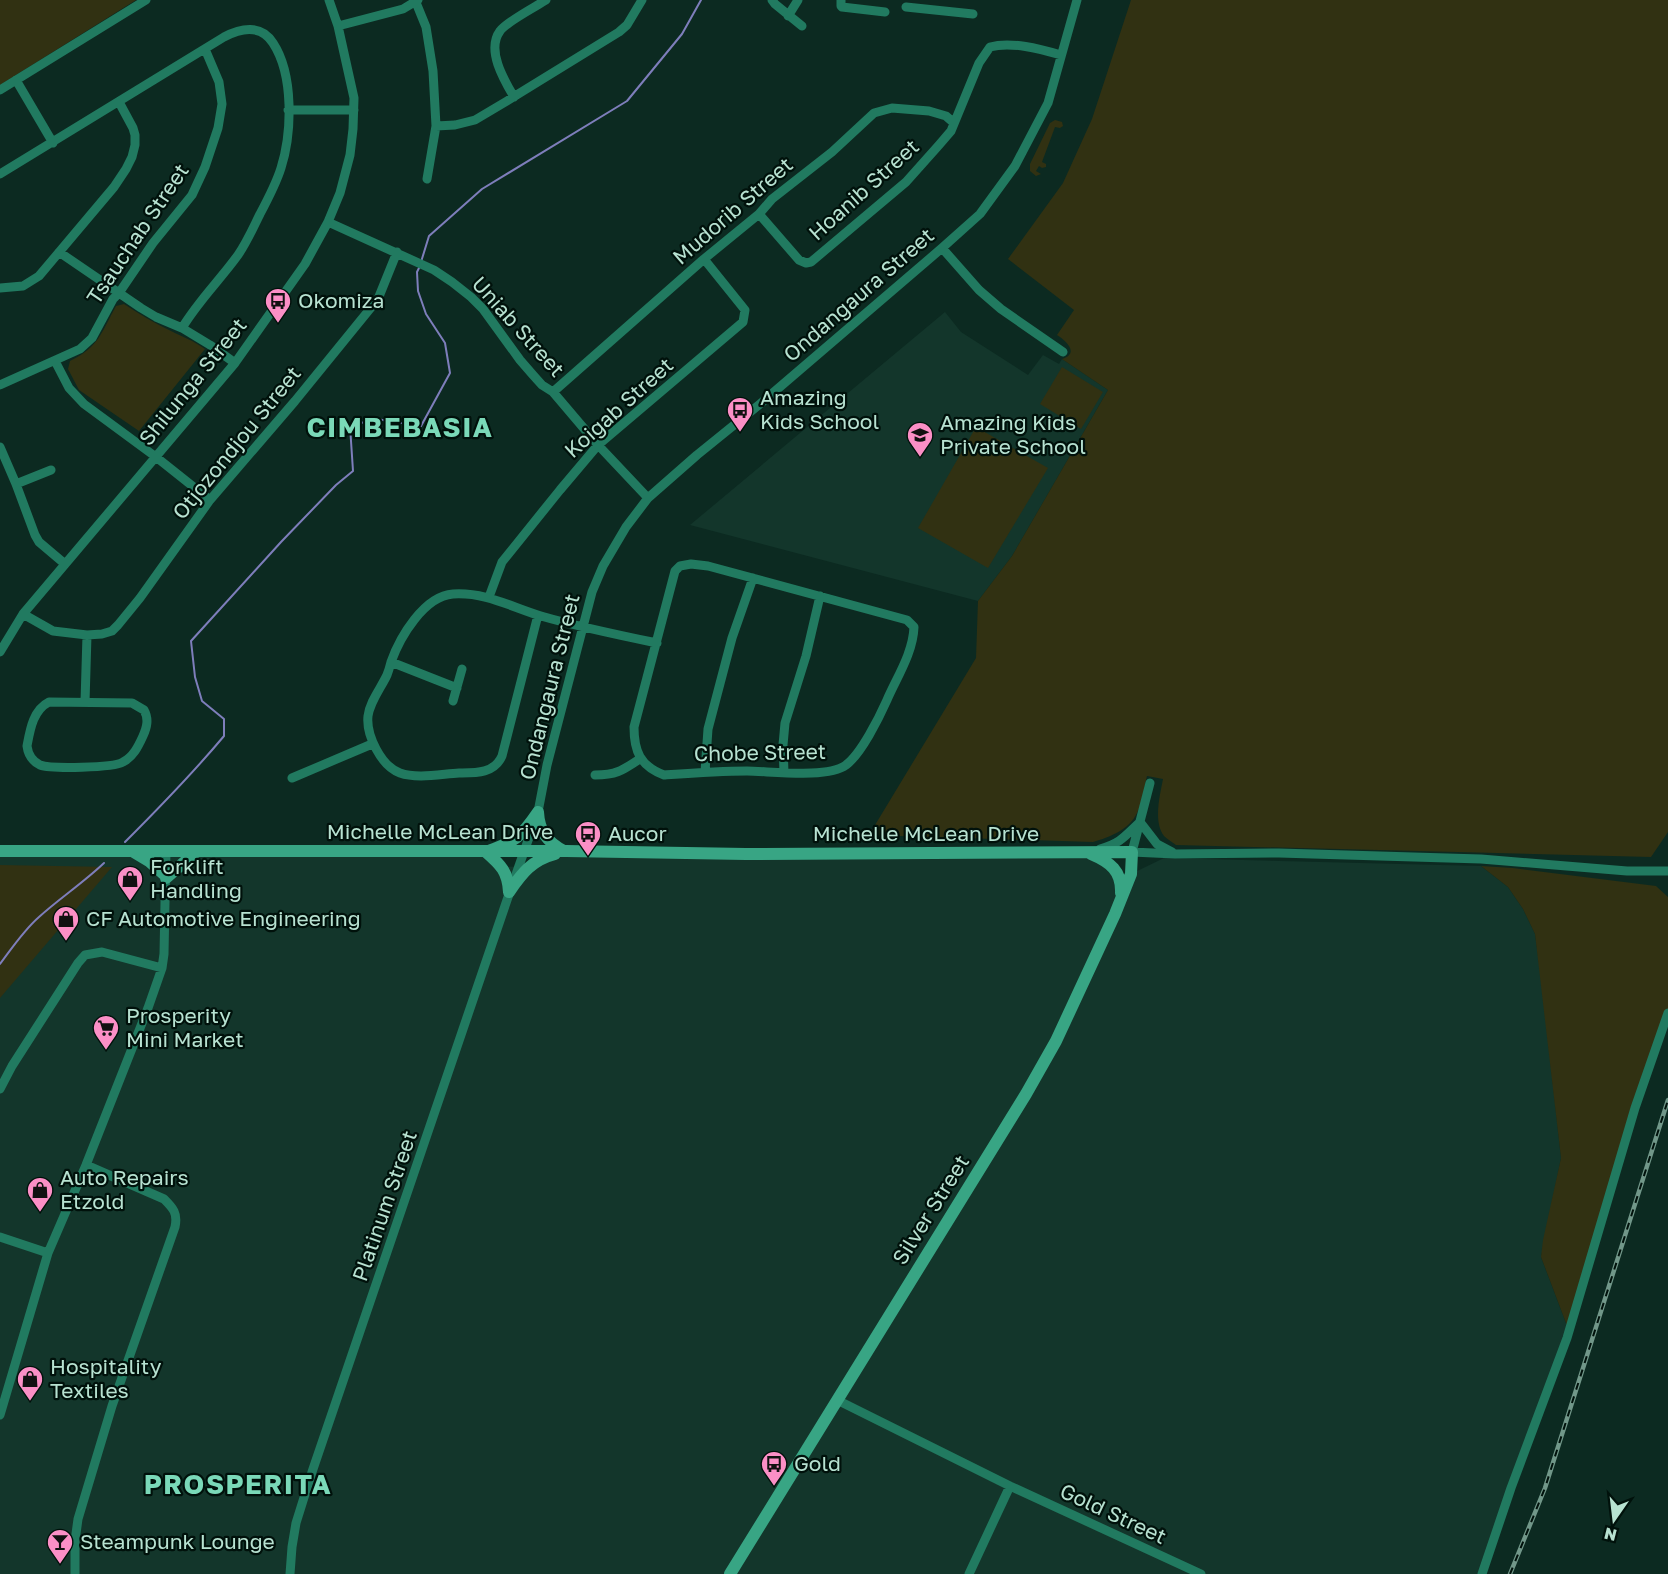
<svg xmlns="http://www.w3.org/2000/svg" width="1668" height="1574" font-family="'Golos Text',sans-serif">
<style>
.built{fill:#13362b}
.green{fill:#313112}
.lines{fill:none;stroke-linecap:round;stroke-linejoin:round}
.stream{stroke:#7e7ebb;stroke-width:2}
.street{stroke:#217a60;stroke-width:9}
.secondary{stroke:#38a584;stroke-width:12}
.rail-casing{stroke:#719789;stroke-width:4.5}
.rail{stroke:#00110b;stroke-width:2;stroke-dasharray:7;stroke-linecap:butt}
.labels{text-anchor:middle;stroke-width:4.5;stroke-linejoin:round;paint-order:stroke}
.street-label{font-size:21px;fill:#b7e2d1;stroke:#00110b}
.poi-label{font-size:21px;fill:#b7e2d1;stroke:#00110b;text-anchor:start}
.district-label{font-size:27px;font-weight:bold;letter-spacing:1.5px;fill:#7ad9b8;stroke:#00110b}
</style>
<rect width="100%" height="100%" fill="#0c2a21"/>
<path class="built" d="M945 312 961 332 1028 375 1043 355 1059 364 1062 359 1108 390 1012 556 978 601 690 525Z
M0 851 486 852 503 867 531 866 566 851 1089 853 1122 882 1131 874 1164 858 1481 866 1508 887 1523 909 1535 934 1542 985 1561 1158 1541 1257 1569 1331 1482 1574H0Z"/>
<path class="green" d="M0 0H136L0 85Z
M1131 0H1668V832L1651 857 1176 845C1172 842 1167 839 1164 836 1153 822 1160 795 1163 779L1147 776C1144 787 1143 802 1137 813 1129 830 1110 837 1093 842L869 835 976 658 978 601 1012 556 1108 390 1062 359C1080 353 1066 341 1057 335L1074 310 1008 259 1063 183 1092 119Z
M1055 120 1062 122 1063 126 1060 128 1055 127 1042 162 1046 164V167L1042 168 1039 166 1036 171 1041 174 1036 176 1030 171V164L1050 123Z
M124 304C139 314 154 323 171 331 183 337 194 341 205 349L139 431 79 390 68 369 70 361C99 347 101 333 116 306Z
M1062 367 1103 392 1081 429 1040 404Z
M976 427 1048 468 988 568 918 528Z
M0 865 112 867 0 998Z
M1481 866 1513 868 1656 886 1668 897V1013L1569 1331 1541 1257 1543 1240 1561 1158 1535 934 1523 909 1508 887Z"/>
<g class="lines">
<path class="stream" d="M421 262 429 236 482 189 627 101 682 34 701 0
M125 842C159 808 193 773 224 736V719L202 701 195 677 191 641 281 542 336 485 353 471 350 426 376 419 421 426 450 373 445 343 426 314 418 291 417 272 419 268
M0 964C12 948 24 930 39 917 60 898 83 883 104 863"/>
<path class="street" d="M415 0 426 27 433 71 436 126 427 179
M772 0 775 4 802 26
M841 0V6L842 7 885 12
M906 7 973 14
M788 16 798 0
M338 26 403 9 418 0
M16 80 53 143
M0 90 146 0
M514 97C504 80 486 50 500 31 506 22 535 7 546 0
M288 110H354
M436 126 455 125 475 120 507 101 619 32 627 25 642 0
M0 174 224 37C241 28 261 24 273 43 294 75 292 133 281 168 276 184 268 199 260 214 253 228 247 242 238 255 220 280 199 300 182 328
M759 214 799 260 806 263 811 262 906 182 939 145 951 131 979 63 990 47C1011 41 1040 49 1061 55
M328 222 434 270 452 282 471 297 483 309 520 360 533 375 542 385 553 392 598 445 648 498
M942 248 979 290 1001 309 1063 352
M59 252 141 308 156 317 182 328 210 345 235 363
M0 288 23 286 39 276 114 187 126 169 132 157 135 145V135L133 128 119 102
M55 361 69 388 84 404 156 457 210 500
M0 385 80 349 92 338 113 299 119 293 153 243 192 195 205 167 218 128 222 104 219 82 205 49
M553 392 704 259 759 214 772 199 832 152 874 113 892 108 929 111 946 116 954 123
M0 447 16 484 35 535 39 542 65 564
M16 484 51 470
M691 564 708 566 907 620 914 627C913 653 897 677 887 700 879 718 861 754 846 765 828 779 769 771 747 771 719 771 692 773 664 775 640 766 634 751 634 727L675 571 680 566Z
M489 597 502 562 560 490 598 445 743 322 745 310 704 259
M23 614 53 631 87 635 102 634 112 631 118 625 140 598 210 500 295 401 378 299 397 252
M538 615 502 756C494 774 475 773 459 773 441 774 417 779 400 773 381 766 366 735 368 716 370 701 381 688 387 675 389 670 390 666 391 662 400 637 424 596 453 594 486 592 511 607 541 616 579 627 618 635 657 643
M0 652 23 614 235 363 305 264 328 222 340 193 350 155 353 129 354 98 338 26 329 0
M391 662 457 688
M453 701 462 669
M49 702 132 703 144 710C149 719 147 727 143 736 138 747 133 757 123 762 113 768 51 769 40 765 32 761 28 754 27 746 30 730 33 710 49 702Z
M85 702 87 635
M705 772 708 729 732 638 753 578
M784 773 783 745 785 723 806 656 820 596
M595 775C617 775 623 770 641 758
M292 778 372 744
M1150 783 1132 852 1175 854 1279 853 1481 859 1627 871H1668
M1100 849C1121 843 1125 836 1140 822L1157 844 1172 852
M0 1089 12 1066 78 963 85 955 102 952 162 968
M0 1237 48 1253
M837 1400 1010 1486 1201 1574
M0 1415 48 1253 86 1165 148 1008 162 968 164 954 166 851
M75 1574V1541L78 1519 112 1406 175 1227C178 1213 173 1208 164 1199L86 1165
M290 1574 292 1547 296 1523 312 1472 507 900 538 812 547 765 592 592 603 566 626 527 648 498 697 455 760 404 942 248 980 214 1015 166 1048 103 1077 0
M969 1574 1010 1486
M1482 1574 1511 1488 1567 1338 1635 1108 1668 1013"/>
<path class="secondary" d="M538 812C539 831 547 842 564 851
M0 851H566L746 854 1132 852 1131 874 1115 914 1056 1041 1026 1094 730 1574
M134 852 149 861 166 876
M1091 854C1110 862 1122 871 1121 893
M166 878 196 852
M509 892C508 872 501 865 486 852 515 842 521 837 538 812
M509 892C522 873 532 860 555 854"/>
<g class="rail-casing">
<path id="rail" d="M1510 1574 1545 1488 1668 1100"/>
</g>
<use href="#rail" class="rail"/>
</g>
<defs>
<g id="bus-pin" transform="scale(1.35)"><path d="M0 17L-7.5 6A9.5 9.5 0 1 1 7.5 6Z" fill="#fb8fc6" stroke="#00110b"/><path d="M-5-6H5V4H4V6H2V4H-2V6H-4V4H-5ZM-3.5-4V0h7V-4ZM-3.5 1.2v1.5H-2V1.2ZM2 1.2v1.5H3.5V1.2Z" fill="#111"/></g>
<g id="school-pin" transform="scale(1.35)"><path d="M0 17L-7.5 6A9.5 9.5 0 1 1 7.5 6Z" fill="#fb8fc6" stroke="#00110b"/><path d="M0-5L7-2L0 1L-7-2ZM-4 1L0 2.5L4 1V4Q0 6-4 4Z" fill="#111"/></g>
<g id="shop-pin" transform="scale(1.35)"><path d="M0 17L-7.5 6A9.5 9.5 0 1 1 7.5 6Z" fill="#fb8fc6" stroke="#00110b"/><path d="M-5-2.5h2.3a2.7 3.5 0 0 1 5.4 0H5L5.5 6h-11ZM-1.5-2.5h3a1.5 2.3 0 0 0-3 0Z" fill="#111"/></g>
<g id="supermarket-pin" transform="scale(1.35)"><path d="M0 17L-7.5 6A9.5 9.5 0 1 1 7.5 6Z" fill="#fb8fc6" stroke="#00110b"/><path d="M-6-5.5h2.5l.6 2H6L4.5 2H-2.5L-4.4-4H-6ZM-1.5 3.2a1.3 1.3 0 1 0 .1 0ZM3 3.2a1.3 1.3 0 1 0 .1 0Z" fill="#111"/></g>
<g id="bar-pin" transform="scale(1.35)"><path d="M0 17L-7.5 6A9.5 9.5 0 1 1 7.5 6Z" fill="#fb8fc6" stroke="#00110b"/><path d="M-6-5H6L.8 .8V4.5H3.5V6h-7V4.5H-.8V.8Z" fill="#111"/></g>
</defs>
<g fill-rule="evenodd">
<use href="#bus-pin" x="278" y="301"/>
<use href="#bus-pin" x="740" y="410"/>
<use href="#school-pin" x="920" y="435"/>
<use href="#bus-pin" x="588" y="834"/>
<use href="#shop-pin" x="130" y="879"/>
<use href="#shop-pin" x="66" y="919"/>
<use href="#supermarket-pin" x="106" y="1028"/>
<use href="#shop-pin" x="40" y="1190"/>
<use href="#shop-pin" x="30" y="1379"/>
<use href="#bus-pin" x="774" y="1464"/>
<use href="#bar-pin" x="60" y="1542"/>
</g>
<g class="labels">
<g class="street-label">
<text transform="translate(864 190) rotate(-42)" y="7">Hoanib Street</text>
<text transform="translate(733 211) rotate(-41)" y="7">Mudorib Street</text>
<text transform="translate(138 234) rotate(-56)" y="7">Tsauchab Street</text>
<text transform="translate(859 295) rotate(-41)" y="7">Ondangaura Street</text>
<text transform="translate(518 327) rotate(48)" y="7">Uniab Street</text>
<text transform="translate(193 382) rotate(-51)" y="7">Shilunga Street</text>
<text transform="translate(619 408) rotate(-42)" y="7">Koigab Street</text>
<text transform="translate(237 443) rotate(-51)" y="7">Otjozondjou Street</text>
<text transform="translate(550 687) rotate(-76)" y="7">Ondangaura Street</text>
<text transform="translate(760 753) rotate(-1)" y="7">Chobe Street</text>
<text x="440" y="839">Michelle McLean Drive</text>
<text x="926" y="841">Michelle McLean Drive</text>
<text transform="translate(385 1206) rotate(-71)" y="7">Platinum Street</text>
<text transform="translate(931 1210) rotate(-58)" y="7">Silver Street</text>
<text transform="translate(1113 1514) rotate(25)" y="7">Gold Street</text>
</g>
<g class="poi-label">
<text x="298" y="308">Okomiza</text>
<text x="760" y="405">Amazing<tspan x="760" dy="24">Kids School</tspan></text>
<text x="940" y="430">Amazing Kids<tspan x="940" dy="24">Private School</tspan></text>
<text x="608" y="841">Aucor</text>
<text x="150" y="874">Forklift<tspan x="150" dy="24">Handling</tspan></text>
<text x="86" y="926">CF Automotive Engineering</text>
<text x="126" y="1023">Prosperity<tspan x="126" dy="24">Mini Market</tspan></text>
<text x="60" y="1185">Auto Repairs<tspan x="60" dy="24">Etzold</tspan></text>
<text x="50" y="1374">Hospitality<tspan x="50" dy="24">Textiles</tspan></text>
<text x="794" y="1471">Gold</text>
<text x="80" y="1549">Steampunk Lounge</text>
</g>
<g class="district-label">
<text x="400" y="437">CIMBEBASIA</text>
<text x="238" y="1494">PROSPERITA</text>
</g>
</g>
<g transform="translate(1614 1520) rotate(194)" stroke="#00110b" stroke-width="4.5" paint-order="stroke">
<path d="M0-4.5L10 22L0 15L-10 22Z" fill="#b7e2d1"/>
<text y="-9" font-size="16" font-weight="bold" text-anchor="middle" fill="#b7e2d1">N</text>
</g>
</svg>
